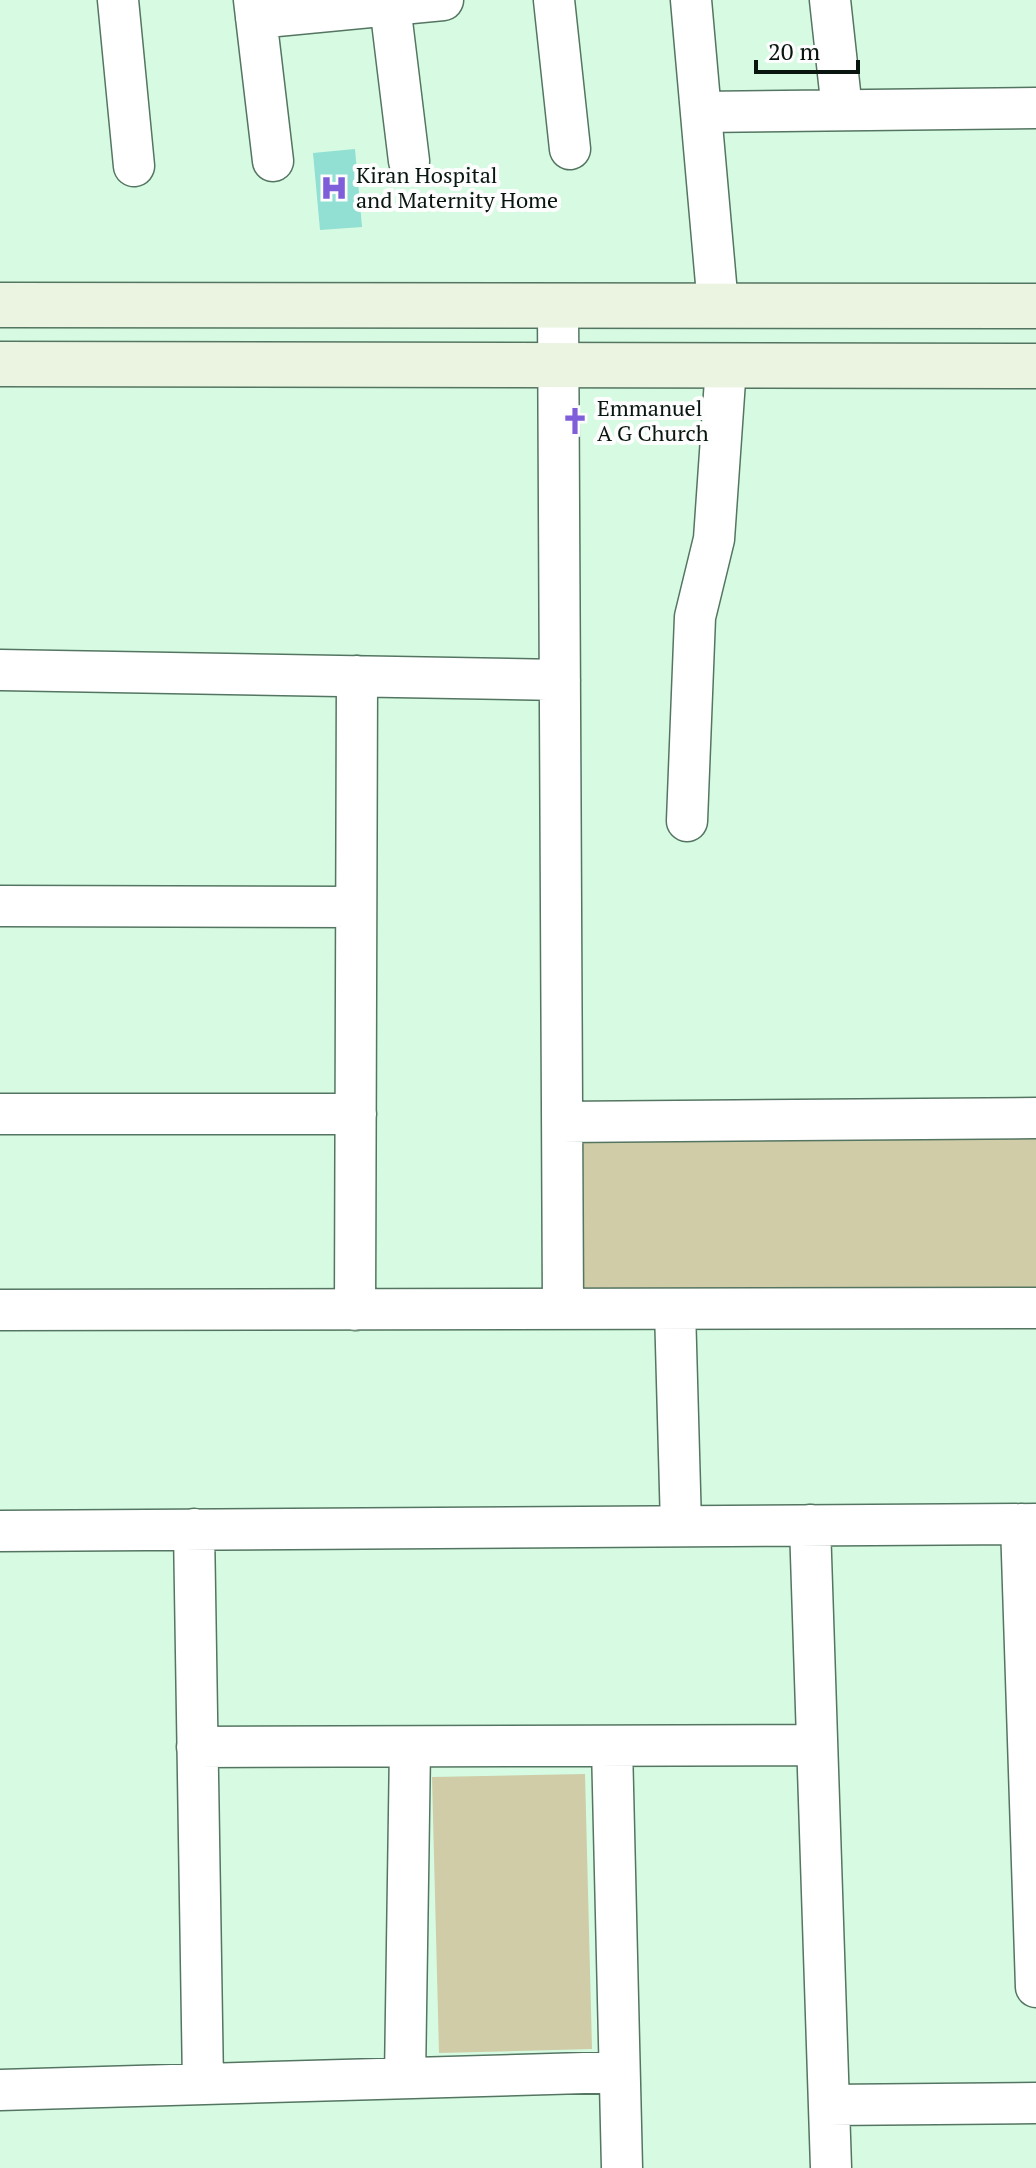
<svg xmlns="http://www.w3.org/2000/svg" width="1036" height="2168" font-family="'PT Serif',serif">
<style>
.green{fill:#cfcca7}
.building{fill:#92dfd3}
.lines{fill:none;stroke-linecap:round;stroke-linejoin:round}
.street-casing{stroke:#547561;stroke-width:43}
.secondary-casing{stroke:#547561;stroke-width:47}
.street{stroke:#fff;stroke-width:40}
.secondary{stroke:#ebf4e1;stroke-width:44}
.labels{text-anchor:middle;stroke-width:8;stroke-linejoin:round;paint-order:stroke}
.poi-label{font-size:22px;fill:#09160f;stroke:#fdfdfd;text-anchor:start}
</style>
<rect width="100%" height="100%" fill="#d6fbe2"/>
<path class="green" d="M1036 1135V1288L584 1289 583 1136Z
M585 1774 592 2049 439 2053 432 1777Z"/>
<path class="building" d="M355 149 362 227 320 230 313 153Z"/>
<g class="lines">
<g class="street-casing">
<path id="street" d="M118 0 134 166
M254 0 273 161
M554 0 570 149
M691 0 718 306
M830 0 842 110
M390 5 409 161
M256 18 443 0
M701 112 1036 108
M558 306 563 1309
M0 670 560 680
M687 821 695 617 714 539 726 366
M0 906 356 907
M0 1114H356
M562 1122 1036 1118
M675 1309 681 1526
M0 1310 1036 1308
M355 1310 357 676
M1021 1524 1036 1987
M810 1525 831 2168
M194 1529 203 2084
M0 1531 1036 1524
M612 1746 622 2168
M197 1747 817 1745
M405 2078 410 1747
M0 2090 618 2072
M829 2105 1036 2103"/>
</g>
<g class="secondary-casing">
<path id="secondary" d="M0 305 1036 306
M0 364 1036 366"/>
</g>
<use href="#street" class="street"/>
<use href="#secondary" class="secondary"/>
</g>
<defs>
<g id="hospital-bare" transform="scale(2.16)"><path d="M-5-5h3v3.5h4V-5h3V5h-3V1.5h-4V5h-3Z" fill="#7e5fd9" stroke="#fdfdfd" stroke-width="2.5" paint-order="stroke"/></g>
<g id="church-bare" transform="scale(2.16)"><path d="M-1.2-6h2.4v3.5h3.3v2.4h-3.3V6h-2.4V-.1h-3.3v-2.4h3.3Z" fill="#7e5fd9" stroke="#fdfdfd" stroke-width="2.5" paint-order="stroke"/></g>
</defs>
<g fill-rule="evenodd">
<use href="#hospital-bare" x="334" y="188"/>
<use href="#church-bare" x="575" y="421"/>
</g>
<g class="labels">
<g class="poi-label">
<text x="356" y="183">Kiran Hospital<tspan x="356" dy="25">and Maternity Home</tspan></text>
<text x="597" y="416">Emmanuel<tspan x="597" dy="25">A G Church</tspan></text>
</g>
</g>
<path d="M756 60v12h102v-12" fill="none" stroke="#09160f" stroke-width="4"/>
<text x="768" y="60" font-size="24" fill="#09160f" stroke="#fdfdfd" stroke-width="6" paint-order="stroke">20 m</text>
</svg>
